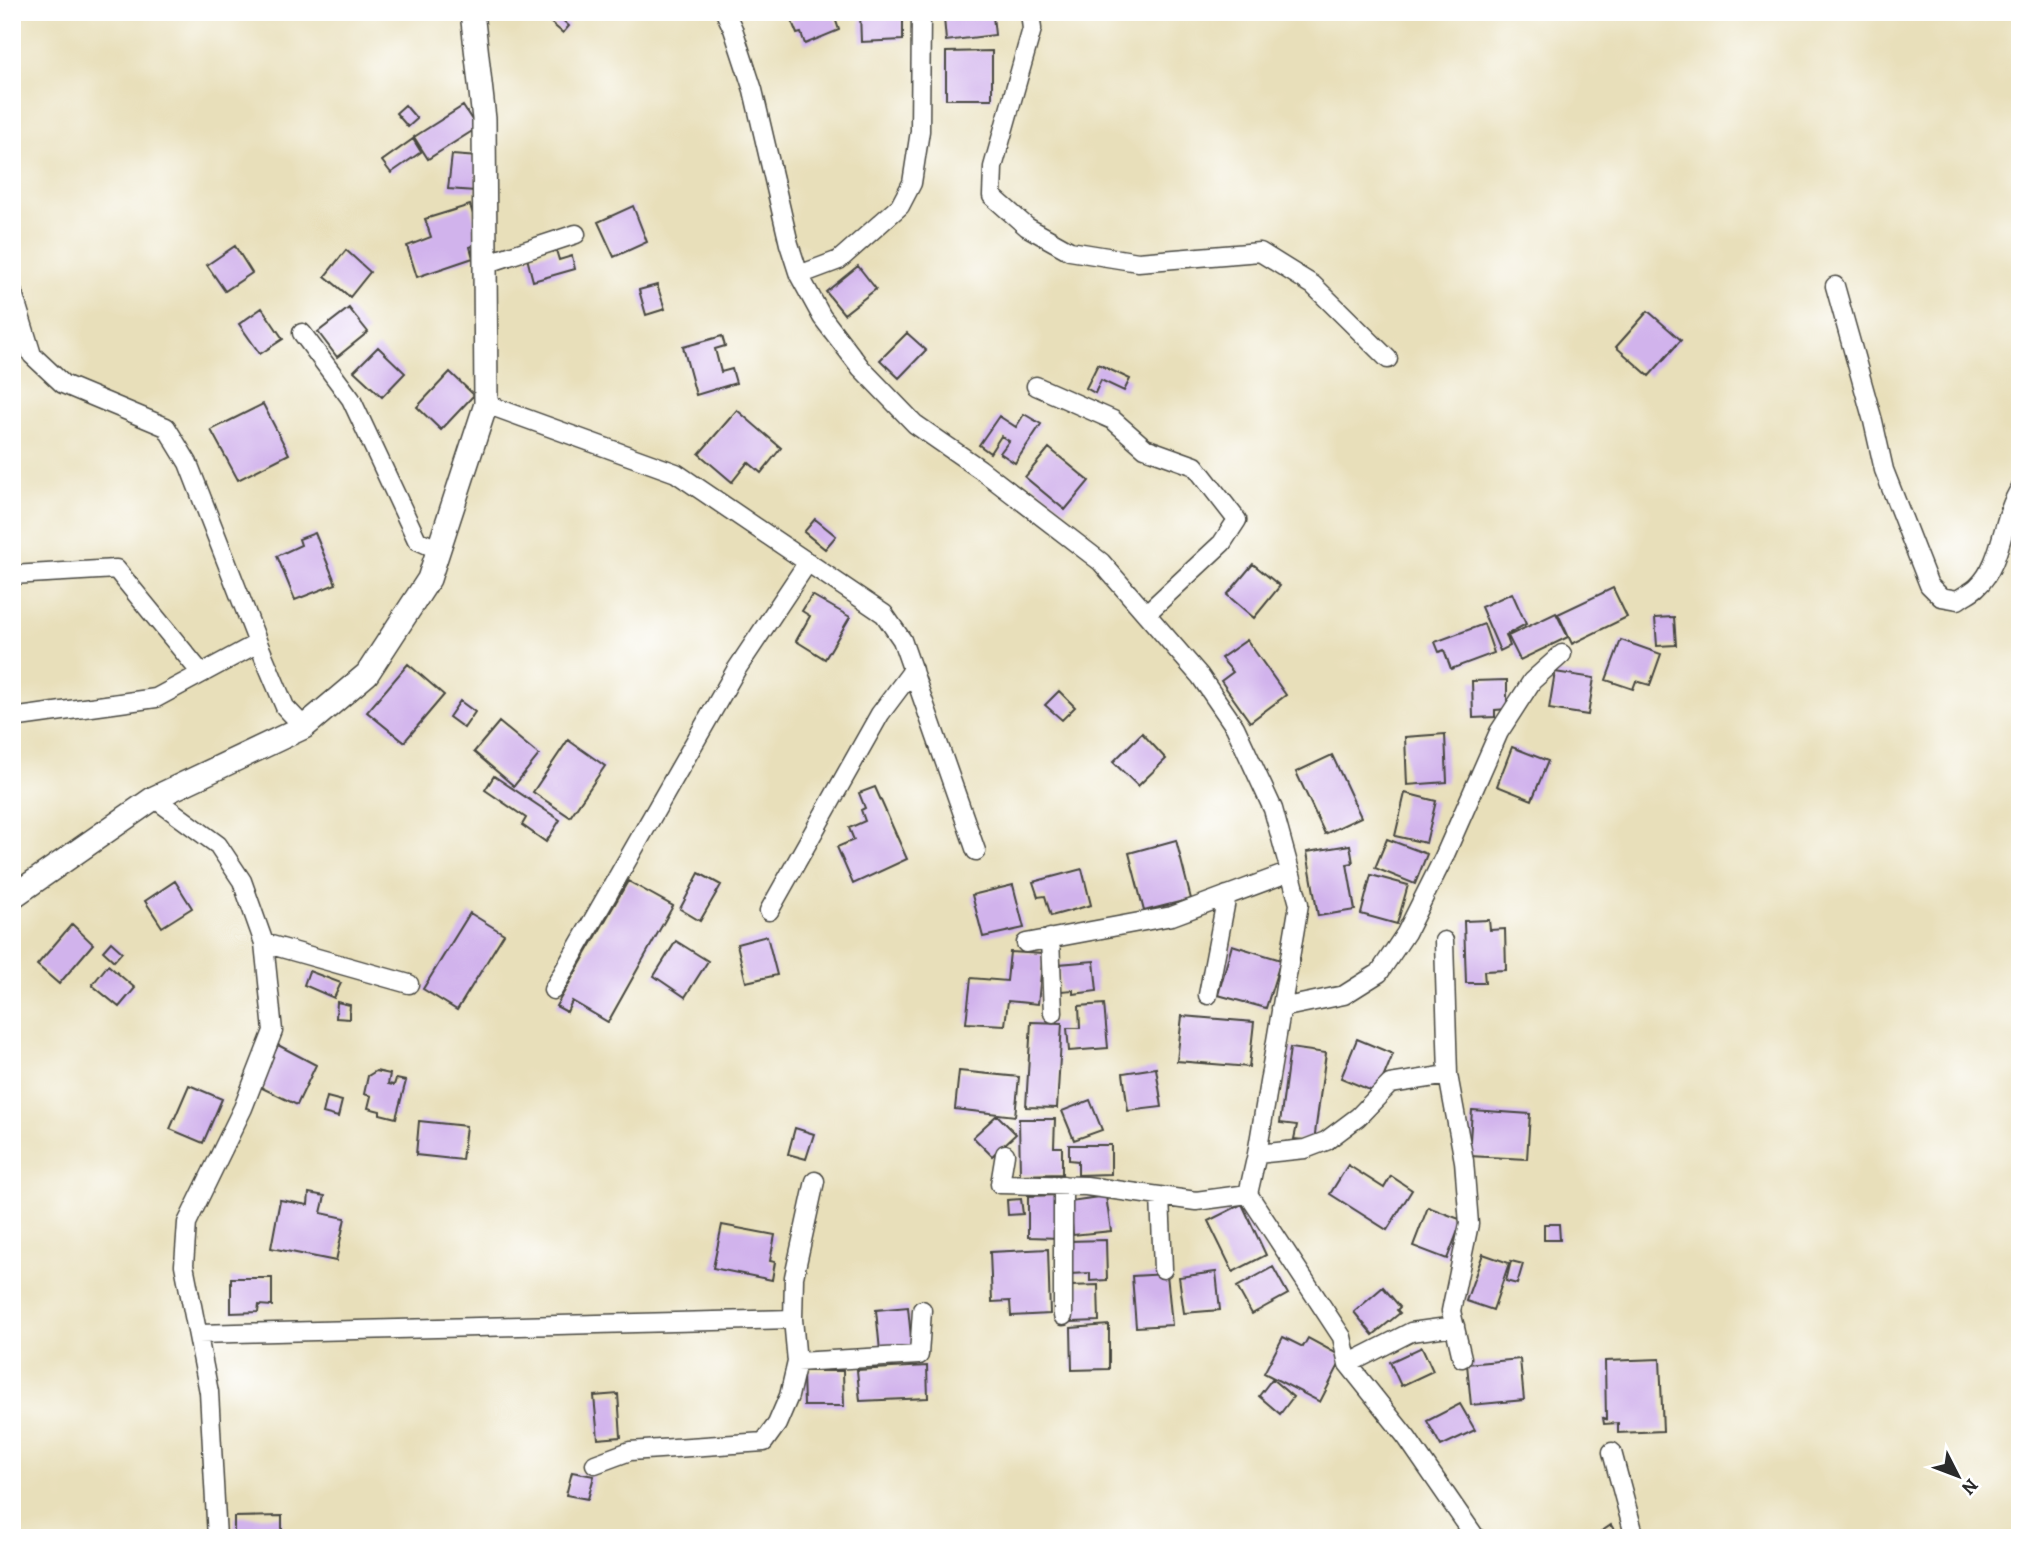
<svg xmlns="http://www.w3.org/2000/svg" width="2032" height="1550" font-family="Alegreya,serif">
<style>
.building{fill:#d1b3ec}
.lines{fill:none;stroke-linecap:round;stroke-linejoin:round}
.minor-casing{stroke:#474640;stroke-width:21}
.tertiary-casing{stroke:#474640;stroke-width:26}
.minor{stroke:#fff;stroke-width:18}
.tertiary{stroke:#fff;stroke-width:23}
</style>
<rect width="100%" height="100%" fill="#fff"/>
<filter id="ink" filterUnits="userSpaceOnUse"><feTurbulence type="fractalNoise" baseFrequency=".0143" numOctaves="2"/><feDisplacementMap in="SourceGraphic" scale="14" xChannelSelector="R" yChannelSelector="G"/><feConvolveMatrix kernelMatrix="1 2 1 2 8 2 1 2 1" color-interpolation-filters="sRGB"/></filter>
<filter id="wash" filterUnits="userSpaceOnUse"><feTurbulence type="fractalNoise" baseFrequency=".00686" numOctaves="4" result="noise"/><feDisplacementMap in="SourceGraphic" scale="28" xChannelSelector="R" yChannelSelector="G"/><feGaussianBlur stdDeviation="1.57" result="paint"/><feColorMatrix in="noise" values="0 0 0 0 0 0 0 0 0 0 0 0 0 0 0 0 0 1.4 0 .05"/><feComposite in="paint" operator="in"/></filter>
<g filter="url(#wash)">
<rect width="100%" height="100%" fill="#e8dfba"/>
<g id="blocks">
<path class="building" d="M788 12H839L840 16 835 18 839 30 805 44 801 33 797 34Z
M860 12H913V17H903V40L861 42Z
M950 12H982L983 17 993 16 995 35 946 41 944 18H950Z
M557 15 569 26 563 33 550 22Z
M992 51V99H946V52Z
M405 105 417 119 408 127 396 113Z
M463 106 477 128 428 159 414 137Z
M413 139 421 152 391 173 382 161Z
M452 155 478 157 475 191 448 189Z
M470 205 482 243 470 247 473 258 417 277 407 246 431 237 425 219Z
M633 206 647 242 614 257 598 222Z
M235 246 252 273 225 291 207 265Z
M346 250 370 272 350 297 325 276Z
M556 250 559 260 572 256 575 269 533 281 527 258Z
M858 266 876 289 844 314 826 292Z
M657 285 665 309 646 315 639 290Z
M262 308 283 339 260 354 239 324Z
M349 308 368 332 337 357 318 332Z
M1648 311 1681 340 1649 376 1616 347Z
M907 333 926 350 899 378 880 360Z
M722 336 725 346 715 349 721 372 732 369 736 383 696 395 683 347Z
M378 347 405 373 382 397 354 371Z
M1098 364 1130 379 1124 391 1101 380 1095 393 1086 388Z
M450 372 474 395 441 430 417 407Z
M263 404 289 454 238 480 211 430Z
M737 410 781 448 761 473 748 462 732 482 699 454Z
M1024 414 1041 424 1015 463 1000 453 1009 441 1001 436 990 453 979 445 999 416 1016 427Z
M1049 448 1089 481 1065 510 1025 477Z
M815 519 836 536 825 549 804 532Z
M315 533 336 584 295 600 277 556 301 545 299 539Z
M1253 564 1280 586 1254 618 1227 595Z
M1613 588 1627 617 1572 644 1558 614Z
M1512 593 1526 624 1506 635 1510 646 1500 651 1481 607Z
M812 595 850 617 825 659 796 641 810 616 802 611Z
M1556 613 1568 637 1520 660 1508 636Z
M1674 617 1676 645 1657 646 1655 618Z
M1484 624 1494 653 1451 669 1444 650 1439 652 1435 642Z
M1247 640 1286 695 1250 722 1221 681 1233 672 1221 658Z
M1621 640 1661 654 1650 685 1636 681 1633 689 1606 680Z
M408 664 444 695 404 742 367 712Z
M1555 672 1594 678 1588 715 1549 709Z
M1507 680V709L1495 710V717L1473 718 1472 681Z
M1059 691 1075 707 1062 720 1045 705Z
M460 701 475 712 464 728 449 717Z
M499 722 539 755 514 786 474 752Z
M1142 733 1166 759 1138 786 1113 762Z
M1445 734 1447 782 1407 785 1405 737Z
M568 740 605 766 570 817 533 792Z
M1512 747 1548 761 1532 800 1497 786Z
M1332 755 1361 817 1325 834 1296 772Z
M494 776 560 820 546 842 522 825 526 818 485 790Z
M875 787 907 859 853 884 837 847 854 840 849 828 865 821 861 810 865 808 859 793Z
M1405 793 1436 801 1426 843 1395 836Z
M1387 839 1427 854 1415 884 1375 868Z
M1176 840 1191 899 1144 911 1129 853Z
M1350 845 1353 863 1347 864 1355 910 1318 916 1307 852Z
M1082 869 1091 905 1051 916 1045 896 1038 897 1033 882Z
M699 873 721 885 700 921 680 909Z
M1371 875 1408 885 1397 924 1361 914Z
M175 881 192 908 162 927 145 901Z
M628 881 673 906 608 1022 572 1001 567 1012 556 1006Z
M1013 885 1024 928 983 937 972 895Z
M470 913 504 934 457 1010 423 989Z
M1489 920 1490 930 1505 929 1506 970 1484 971 1485 983H1466L1464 921Z
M72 924 93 944 59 984 37 965Z
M767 936 777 975 746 982 737 944Z
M676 941 708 961 685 997 654 976Z
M111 942 122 952 114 961 103 951Z
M1232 945 1281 960 1266 1008 1218 995Z
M1010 952 1043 954 1038 1004 1008 1001 1005 1025 966 1023 971 978 1007 981Z
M1094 961 1097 991 1073 994V990L1061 991 1059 964Z
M108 965 135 988 119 1007 92 985Z
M309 971 341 983 334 998 304 985Z
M337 1002 350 1005 349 1019 336 1018Z
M1104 1004 1108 1048 1069 1051 1067 1028H1080L1079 1006Z
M1182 1016 1254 1022 1249 1067 1177 1061Z
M1031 1022 1062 1023 1057 1108 1026 1107Z
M1357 1039 1393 1054 1377 1093 1341 1078Z
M278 1045 316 1065 297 1105 258 1086Z
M1290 1048 1326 1053 1314 1141 1294 1139 1297 1125 1280 1123Z
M1156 1068 1162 1107 1128 1111 1123 1073Z
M376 1071 390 1074 388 1084 394 1085 396 1079 406 1081 396 1118 380 1114V1111L368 1108 371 1096 364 1094 368 1076Z
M959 1071 1019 1077 1015 1116 955 1109Z
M189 1085 222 1099 203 1143 170 1129Z
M327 1097 342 1101 338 1117 323 1113Z
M1090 1100 1102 1130 1074 1140 1062 1111Z
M1472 1110 1530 1114 1527 1159 1469 1156Z
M997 1115 1016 1134 992 1156 973 1137Z
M1019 1119H1055L1054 1147H1062V1174L1020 1175Z
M419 1121 466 1126 462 1160 416 1155Z
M795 1128 814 1134 806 1159 788 1154Z
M1069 1145H1111V1174L1078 1175V1161L1069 1160Z
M1348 1165 1384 1188 1391 1176 1412 1190 1387 1230 1330 1194Z
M309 1193 325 1196 321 1213 345 1218 336 1261 271 1248 280 1200 308 1205Z
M1059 1195 1060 1238 1028 1237V1196Z
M1106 1196 1111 1231 1073 1235 1070 1201Z
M1021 1199 1023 1214 1008 1215 1007 1200Z
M1242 1204 1266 1255 1233 1272 1208 1221Z
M1428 1207 1462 1220 1447 1259 1413 1246Z
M1544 1224H1559L1560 1240H1544Z
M722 1225 775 1235 770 1261 775 1262 772 1280 713 1268Z
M1106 1240 1107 1280 1090 1281V1273L1069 1274 1068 1241Z
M1048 1249 1050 1314 1011 1316 1010 1301 992 1302 990 1252Z
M1483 1254 1509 1263 1493 1310 1466 1301Z
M1511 1261 1523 1264 1517 1284 1506 1281Z
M1273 1267 1288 1294 1252 1314 1237 1287Z
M1216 1272 1220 1310 1184 1313 1179 1277Z
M1167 1274 1172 1325 1136 1327 1132 1276Z
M231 1278H272V1306L259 1305 258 1312 231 1313Z
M1098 1285 1099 1321 1071 1322 1070 1286Z
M1383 1287 1400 1307 1397 1310 1400 1313 1373 1335 1354 1312Z
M908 1307 912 1348 880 1351 876 1310Z
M1109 1325V1369L1072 1370 1071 1328Z
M1283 1337 1303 1347 1308 1338 1343 1357 1320 1402 1264 1373Z
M1422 1347 1433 1371 1401 1386 1390 1362Z
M1520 1359 1524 1400 1471 1405 1467 1364Z
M1660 1359 1663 1431 1618 1433V1423L1604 1424 1603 1418 1606 1419 1605 1361Z
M927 1366 928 1398 860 1401 857 1370Z
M803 1371H843L844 1406H804Z
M1272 1379 1293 1397 1280 1414 1259 1396Z
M618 1394 621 1437 598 1439 594 1396Z
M1460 1404 1475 1430 1441 1446 1427 1421Z
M572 1472 594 1476 588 1499 566 1495Z
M282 1516V1538H234V1517Z
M1611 1525 1619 1538H1592Z"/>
</g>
</g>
<g filter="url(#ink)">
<use href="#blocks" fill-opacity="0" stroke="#474640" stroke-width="2"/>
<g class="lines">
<g class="minor-casing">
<path id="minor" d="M725 12 733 29 753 90 789 244 799 275 822 317 861 368 915 424 980 469 1101 562 1200 676 1235 727 1273 809 1299 904 1257 1154 1248 1194 1342 1337 1348 1364 1407 1438 1476 1538
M1030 12 1032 29 993 167 992 196 1027 227 1070 251 1138 262 1260 252 1313 285 1388 359
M485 264 576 234
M799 275 839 260 900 206 912 183 920 131 921 12
M1835 286 1873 421 1884 470 1929 585 1941 597 1958 600C1964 595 1972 592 1977 587 2003 563 2001 518 2020 489
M13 293 32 355 63 384 166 427 188 463 258 643 285 707 304 727
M302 333 351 399 417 540 439 550
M1036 386 1113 420 1145 448 1195 466 1237 520 1222 543 1146 614
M486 404 676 473 884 614 902 640 976 851
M12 575 116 569 201 673
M12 718 156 698 258 643
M154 798 218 845 242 881 264 943 273 1031 243 1108 187 1223 184 1265 209 1392 217 1538
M769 911 880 714 913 670
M1050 938 1053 1013
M1444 941 1448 1075 1464 1161 1469 1224 1451 1311 1462 1358
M264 943 409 984
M1026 943 1172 916 1290 872
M553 990 736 670 808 562
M1208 995 1227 895
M1281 1008 1344 995 1379 973 1406 933 1444 857 1499 732 1532 681 1562 654
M1005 1154 1000 1184 1086 1186 1196 1201 1248 1194
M1257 1154 1305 1149 1326 1141 1358 1117 1390 1084 1448 1075
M1063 1185V1316
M1160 1196 1163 1269
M198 1334 793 1319
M797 1362 919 1355 922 1310
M1348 1364 1411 1332 1455 1326
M1612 1452 1635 1538
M595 1464 630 1451 764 1442 777 1424 789 1396 797 1362 793 1319 794 1277 815 1181"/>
</g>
<g class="tertiary-casing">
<path id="tertiary" d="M12 897 154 798 304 727 367 674 429 579 486 404 484 119 472 12"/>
</g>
<use href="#minor" class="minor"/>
<use href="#tertiary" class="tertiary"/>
</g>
</g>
<rect width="2032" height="1550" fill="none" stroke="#fff" stroke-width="42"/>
<g transform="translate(1958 1476) rotate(132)" stroke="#ffffff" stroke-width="5" paint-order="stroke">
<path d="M0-5L12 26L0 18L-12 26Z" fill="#2b2b2b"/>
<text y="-10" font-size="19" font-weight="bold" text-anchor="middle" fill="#2b2b2b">N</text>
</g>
</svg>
